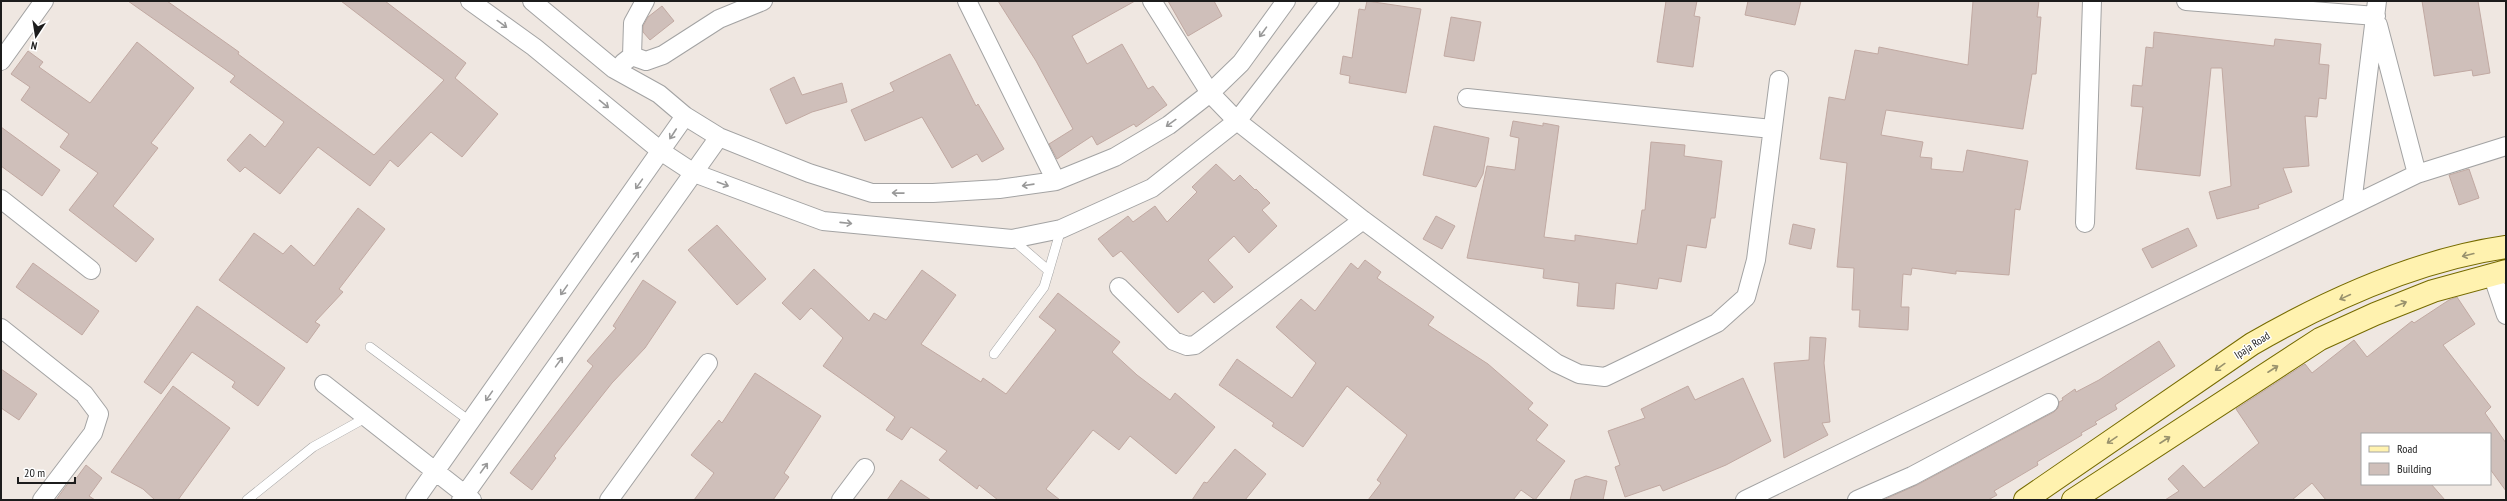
<svg xmlns="http://www.w3.org/2000/svg" width="2507" height="501" font-family="'PT Sans Narrow',sans-serif">
<style>
.building{fill:#cfbfba;stroke:#c1a9a2}
.lines{fill:none;stroke-linecap:round;stroke-linejoin:round}
.service-casing{stroke:#a3a3a3;stroke-width:10}
.minor-casing{stroke:#a3a3a3;stroke-width:20}
.secondary-casing{stroke:#766b00;stroke-width:24}
.service{stroke:#fff;stroke-width:9}
.minor{stroke:#fff;stroke-width:18}
.secondary{stroke:#fff2af;stroke-width:22}
.oneway{stroke:#999}
.oneway2{stroke:#99926d}
.labels{text-anchor:middle;stroke-width:3;stroke-linejoin:round;paint-order:stroke}
.street-label{font-size:11px;fill:#1c1c1c;stroke:#fff}
</style>
<rect width="100%" height="100%" fill="#efe7e1"/>
<path class="building" d="M128 1H167L239 52 238 54 374 155 444 80 341 1H385L466 63 455 78 498 114 462 157 431 132 398 167 390 160 370 186 318 147 280 194 245 167 240 172 227 160 250 134 265 147 284 122 230 82 235 76Z
M998 1H1135L1072 36 1087 64 1122 44 1148 89 1153 86 1167 105 1136 127 1134 124 1097 145 1092 136 1057 159 1049 144 1073 129 1036 61Z
M1168 1H1214L1222 16 1188 36Z
M1367 1 1421 9 1406 93 1349 83 1350 76 1340 74 1343 56 1352 58 1359 9 1365 10Z
M1666 1H1697L1694 16 1700 17 1693 67 1657 62Z
M1748 1H1801L1795 25 1745 15Z
M1973 1H2039L2037 17H2041L2036 74H2032L2023 129 1886 110 1881 135 1923 142 1920 157 1932 158 1931 169 1963 172 1967 150 2028 161 2020 210 2015 209 2009 275 1956 271V274L1912 268 1911 275 1903 274 1901 307H1909L1908 330 1859 327 1860 310H1852L1854 268 1837 267 1847 163 1820 159 1829 97 1845 100 1855 50 1878 54 1879 47 1968 65Z
M2422 1H2478L2490 73 2473 76 2472 70 2434 76Z
M662 6 674 21 650 40 643 32V26L648 17Z
M1451 17 1481 22 1474 61 1444 56Z
M2154 32 2274 46 2275 39 2321 44 2319 64 2329 65 2326 99 2319 98 2317 117 2305 116 2309 166 2283 168 2292 192 2258 205 2259 208 2217 219 2209 192 2231 186 2222 68H2211L2200 176 2136 169 2143 107 2131 106 2133 85 2142 86 2146 47 2153 48Z
M137 42 194 88 151 143 158 148 113 206 154 239 136 262 69 210 98 173 60 147 69 134 21 100 30 87 11 74 28 51 43 62 39 67 90 103Z
M950 54 976 106 978 104 1004 149 982 162 977 154 952 168 922 117 865 141 851 110 894 91 890 83Z
M794 77 802 95 842 83 847 102 812 112 786 124 770 89Z
M1513 121 1543 126V123L1559 126 1544 237 1575 241V235L1637 244 1642 210H1645L1651 142 1685 145 1684 156 1722 161 1715 218H1711L1706 248 1687 245 1681 282 1659 278 1657 289 1616 283 1614 309 1577 306 1579 283 1543 278 1544 269 1467 258 1487 166 1515 170 1519 138 1510 136Z
M1434 126 1489 138 1483 174 1476 187 1423 175Z
M1 127 60 170 42 196 1 166Z
M1216 164 1234 181 1240 175 1255 190 1256 189 1270 203 1262 210 1277 226 1249 253 1234 236 1208 260 1233 287 1214 303 1203 291 1178 313 1121 251 1113 257 1098 239 1128 216 1133 222 1155 206 1167 222 1197 192 1192 187Z
M2469 169 2479 198 2459 205 2449 175Z
M358 208 385 229 339 289 343 292 315 322 320 325 307 343 219 280 254 233 283 254 291 245 314 266Z
M1436 216 1455 226 1442 249 1423 239Z
M1793 224 1815 229 1811 249 1789 244Z
M717 225 766 279 737 305 688 250Z
M2188 228 2197 246 2152 268 2142 249Z
M1365 260 1381 272 1377 278 1434 317 1428 325 1488 364 1533 403 1528 409 1548 425 1536 440 1565 461 1535 500 1521 490 1513 500H1368L1381 483 1377 480 1407 435 1347 386 1303 447 1272 426 1274 423 1219 385 1237 359 1292 398 1316 363 1276 327 1301 299 1315 311 1351 263 1358 269Z
M33 263 99 311 82 335 16 287Z
M814 269 869 321 874 313 886 320 922 270 956 295 921 344 981 382 983 378 1006 394 1056 330 1039 317 1058 293 1120 342 1112 352 1137 375 1170 400 1175 393 1215 427 1176 474 1130 436 1119 450 1093 430 1046 489 1060 500H998L979 485 977 489 939 460 947 451 911 427 902 440 886 430 895 417 823 366 843 338 811 308 800 320 782 303Z
M643 280 676 302 645 348 612 383 554 456 556 458 532 490 510 473 593 366 587 361 616 328 613 326Z
M2457 297 2475 324 2443 345 2491 407 2485 413 2506 443V491L2490 469V434H2362V484H2431L2445 500H2326L2312 483 2292 500H2165L2179 491 2168 479 2183 465 2204 488 2259 443 2236 409 2305 364 2312 373 2354 340 2367 357 2412 321 2414 323 2449 300Z
M197 306 285 368 258 406 232 387 235 382 192 352 161 394 144 382Z
M1810 337 1826 338 1824 363 1830 422 1822 423 1828 435 1784 458 1774 363 1809 360Z
M2159 341 2175 366 2115 405 2117 409 2095 422 2097 424 2081 433 2082 435 2037 462 2038 465 1994 491 1997 495 1988 500H1883L1917 485 2054 412 2058 408 2059 402 2063 400 2062 398 2075 389 2076 392 2099 380Z
M1 369 37 394 19 420 1 408Z
M755 373 821 416 784 473 789 477 773 500H694L714 473 691 455 719 420 722 423Z
M1743 378 1771 441 1726 465 1663 491 1660 485 1625 497 1615 467 1620 465 1608 431 1645 418 1641 409 1688 386 1695 400Z
M173 386 230 428 178 500H155L143 489 111 472Z
M1235 449 1266 474 1245 500H1192L1204 482 1207 483Z
M86 465 102 478 89 496 95 500H56L69 482 72 484Z
M1586 476 1607 481 1603 500H1570L1575 480Z
M901 480 931 500H887Z"/>
<g class="lines">
<g class="service-casing">
<path id="service" d="M1012 239 1049 271
M370 347 471 422
M994 354 1044 287 1061 229
M247 500 313 447 367 417"/>
</g>
<g class="minor-casing">
<path id="minor" d="M470 1 534 47 662 152 694 173 823 221 1012 239 1061 229 1152 188 1237 121 1330 1
M532 1 614 69 659 94 685 116 719 137 809 173 872 193H933L999 189 1056 181 1115 157 1169 125 1210 93 1241 63 1286 1
M967 1 1056 181
M1152 1 1210 93 1237 121 1363 220 1556 363 1579 374 1605 377 1717 323 1746 297 1756 260 1779 80
M2186 1 2376 16
M2378 25 2417 174
M632 56 646 61 663 55 719 19 763 1
M1 61 44 1
M623 63 632 56 633 23 645 1
M1467 98 1772 129
M1 199 91 270
M2352 204 2377 1
M2085 223 2092 1
M2492 274 2506 315
M1119 287 1174 341 1187 346 1195 345 1363 220
M1 328 84 394 99 414 93 433 42 500
M324 384 472 500
M415 500 685 116
M461 500 719 137
M609 500 708 363
M841 500 865 468
M1745 500 2417 174 2506 146
M1857 500 1912 476 2049 403"/>
</g>
<g class="secondary-casing">
<path id="secondary" d="M2025 500 2252 344C2330 299 2416 260 2506 247
M2073 500 2320 339 2375 314 2433 291 2506 271"/>
</g>
<use href="#service" class="service"/>
<use href="#minor" class="minor"/>
<use href="#secondary" class="secondary"/>
</g>
<defs><path id="oneway-shaft" d="M-6 0H5M1.5-3L5.5 0L1.5 3" fill="none" stroke-width="1.6" stroke-linecap="round" stroke-linejoin="round"/></defs>
<g class="oneway">
<use href="#oneway-shaft" transform="translate(502 24) rotate(36)"/>
<use href="#oneway-shaft" transform="translate(1263 32) rotate(126)"/>
<use href="#oneway-shaft" transform="translate(604 104) rotate(39)"/>
<use href="#oneway-shaft" transform="translate(1171 123) rotate(144)"/>
<use href="#oneway-shaft" transform="translate(673 134) rotate(123)"/>
<use href="#oneway-shaft" transform="translate(639 184) rotate(125)"/>
<use href="#oneway-shaft" transform="translate(723 184) rotate(20)"/>
<use href="#oneway-shaft" transform="translate(1028 185) rotate(172)"/>
<use href="#oneway-shaft" transform="translate(898 193) rotate(-179)"/>
<use href="#oneway-shaft" transform="translate(846 223) rotate(6)"/>
<use href="#oneway-shaft" transform="translate(635 257) rotate(-54)"/>
<use href="#oneway-shaft" transform="translate(564 290) rotate(125)"/>
<use href="#oneway-shaft" transform="translate(559 362) rotate(-54)"/>
<use href="#oneway-shaft" transform="translate(489 396) rotate(125)"/>
<use href="#oneway-shaft" transform="translate(484 468) rotate(-54)"/>
</g>
<g class="oneway2">
<use href="#oneway-shaft" transform="translate(2468 255) rotate(166)"/>
<use href="#oneway-shaft" transform="translate(2345 297) rotate(155)"/>
<use href="#oneway-shaft" transform="translate(2401 304) rotate(-21)"/>
<use href="#oneway-shaft" transform="translate(2220 367) rotate(144)"/>
<use href="#oneway-shaft" transform="translate(2273 369) rotate(-33)"/>
<use href="#oneway-shaft" transform="translate(2112 440) rotate(146)"/>
<use href="#oneway-shaft" transform="translate(2165 440) rotate(-33)"/>
</g>
<g class="labels">
<g class="street-label">
<text transform="translate(2252 345) rotate(-33)" y="4">Ipaja Road</text>
</g>
</g>
<rect width="2507" height="501" fill="none" stroke="#1c1c1c" stroke-width="4"/>
<rect x="2361" y="433" width="130" height="52" fill="#ffffff" stroke="#a4a4a4"/>
<rect x="2369" y="446" width="20" height="6" fill="#fff2af" stroke="#a4a4a4"/>
<text x="2397" y="453" font-size="12" fill="#1c1c1c">Road</text>
<rect x="2369" y="463" width="20" height="12" fill="#cfbfba" stroke="#a4a4a4"/>
<text x="2397" y="473" font-size="12" fill="#1c1c1c">Building</text>
<g transform="translate(36 36) rotate(192)" stroke="#ffffff" stroke-width="3" paint-order="stroke">
<path d="M0-3L7 15L0 10L-7 15Z" fill="#1c1c1c"/>
<text y="-6" font-size="11" font-weight="bold" text-anchor="middle" fill="#1c1c1c">N</text>
</g>
<path d="M18 477v6h57v-6" fill="none" stroke="#1c1c1c" stroke-width="2"/>
<text x="24" y="477" font-size="12" fill="#1c1c1c" stroke="#ffffff" stroke-width="3" paint-order="stroke">20 m</text>
</svg>
